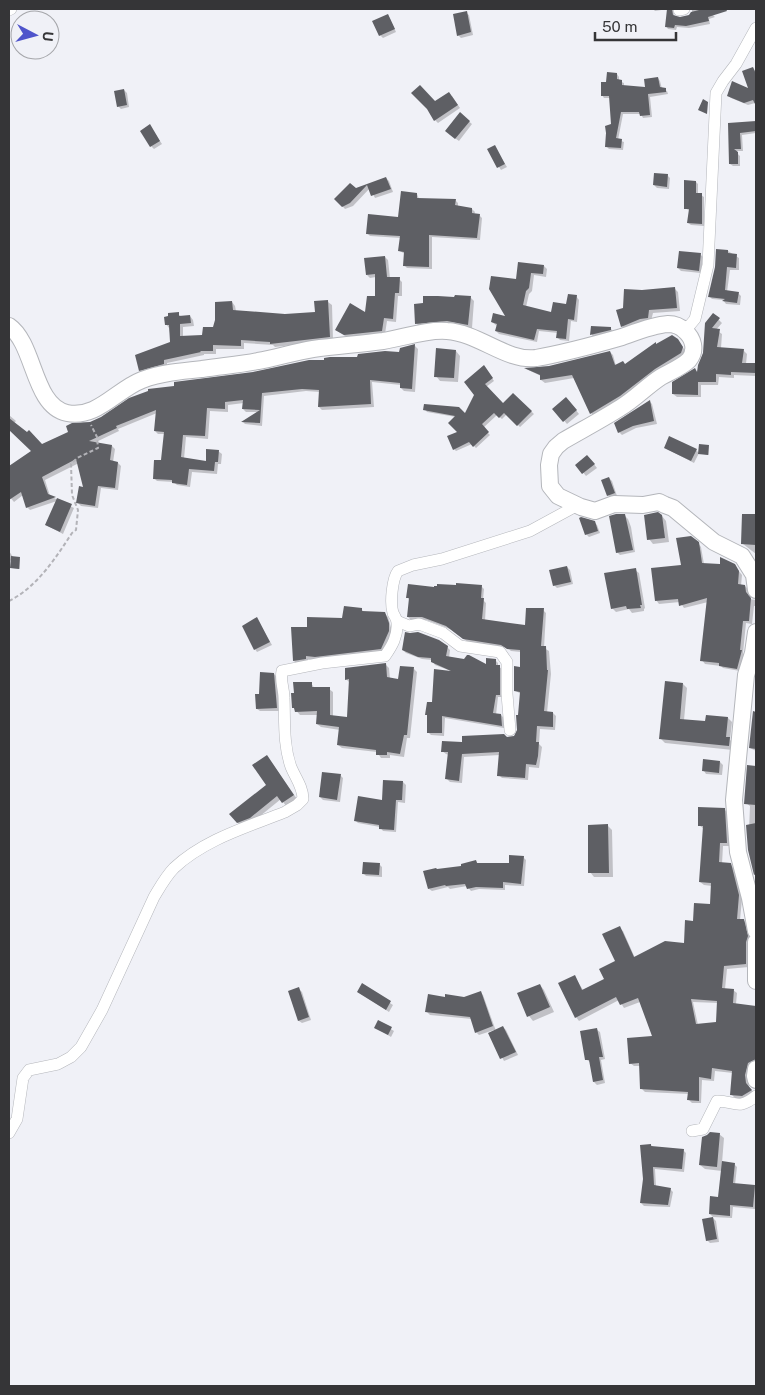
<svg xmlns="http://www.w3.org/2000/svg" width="765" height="1395" font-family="'Public Sans',sans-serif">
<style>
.shadow{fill:#0003;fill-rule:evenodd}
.building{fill:#5e5f64;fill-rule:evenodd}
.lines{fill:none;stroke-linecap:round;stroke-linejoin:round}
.street-casing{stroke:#b4b6bb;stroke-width:12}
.secondary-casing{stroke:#b4b6bb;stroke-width:18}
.path{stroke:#b3b3b8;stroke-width:2;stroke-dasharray:4 2.5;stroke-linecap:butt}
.street{stroke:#fff;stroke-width:11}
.secondary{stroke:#fff;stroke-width:16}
</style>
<rect width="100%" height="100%" fill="#f0f1f7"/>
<path class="shadow" d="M653 9H675L673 11 675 17 686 18 692 12V9H706L715 17 709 19 710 24 689 28 677 27 676 30 668 29 666 26 668 9 655 11Z
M466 13 469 15 473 35 461 38 458 35Z
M388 15 396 32 383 38 380 35Z
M753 68 756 72V105L755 103 748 105 731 98 728 95 751 90Z
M617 74 619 77V81L624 83V87L647 88 658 78 660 81 662 89 667 91 668 94 650 97 652 117 643 118 641 114H623L618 140 624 142 623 150 609 149 606 146 612 125 611 98H604L602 95 607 84Z
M124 90 127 93 129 107 121 109 118 106Z
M452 96 460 108 438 123 435 120V103Z
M460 114 472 124 459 141 449 134Z
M756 122V133L742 135 743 151H735L740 156V166H733L730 164 729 124Z
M152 129 162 144 154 149 151 146Z
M494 146 507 167 501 170 488 150Z
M667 175 670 178 669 189 657 188 654 185Z
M386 178 389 181 393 192 375 198 370 188 353 206 345 209 336 199 355 189Z
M696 182 698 184V194L701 195 704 197V226L691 225 688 223 690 211 685 208Z
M417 194 419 199 455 200 458 203V207L472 209 475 212 474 215H479L482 218 480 240 432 237V269L407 268 404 265 405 254 400 251 401 238 370 236 367 233 399 218Z
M728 251 739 258V270H730L727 292 738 293 741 296 740 305 726 304 723 300 712 299 709 296Z
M700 254 703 257 701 273 681 271 678 268Z
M385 257 388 260 390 278 399 279 402 282V296H398L396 322 387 321 385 334 348 338 336 330 366 314 376 298V277L370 278 367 275Z
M544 266 547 269 546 277 534 275 532 291 529 294 526 307 552 313 568 305 576 296 579 300 577 322 571 321 569 341 560 340 557 337 558 333 539 331 537 342 499 334 496 331 497 326 492 322 507 318 517 280Z
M675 289 678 292 680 311 653 313 651 321 626 330 622 326 624 309 642 292Z
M470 297 474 301 472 328 452 324 420 327 416 323Z
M232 302 235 306 236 311 285 315 316 313 328 302 332 305 333 340 275 347 273 345 244 343V349H216V354H204V355L167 363V367L143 374 140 370 172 343 169 328 166 324 178 314 182 317 190 316 193 320 194 326 183 327V338L204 336 214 328Z
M713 314 722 323 716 330 722 334 721 348 743 350 747 354 746 364H756V376L734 375V378L719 377 718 385H701V397H677L673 394 695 370 698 373Z
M592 327 610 328 613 331 594 338 592 335Z
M678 340 686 352 683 358 594 416 591 413 574 378 545 383 541 380V376L526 369 549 367 610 352 613 355 616 366 626 365 656 345Z
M415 346 418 349 415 392 404 391 401 388V385L372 382 374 407 322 410 319 407 320 392 306 391 264 396 262 426 245 424 243 422 258 412H246L243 409 244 403 228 405V412L210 411 208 439 186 437 184 459 207 462 218 451 222 454 221 464H218L217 474 192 472 190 487 177 485 174 482 157 481 154 478 162 461 165 434H158L155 431 157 413 118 429 119 431 94 443 112 446 115 449 113 462 118 463 121 466 118 490 101 488 98 508 81 506 78 503 85 488 79 463 45 480 50 496 74 508 63 534 46 525 57 501 30 510 27 507 23 495 14 502 9 496V476L12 473 9 467 33 451 9 429V415L16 421 14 423 42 445 90 423 359 358 400 353Z
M456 351 460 356 458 382 440 381 436 376Z
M486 369 494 381 486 387 504 405 513 394 534 414 520 427 507 414 502 419 497 415 483 428 490 435 476 448 472 444 456 451 454 449 459 432 456 417 427 412 425 409 466 415Z
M569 401 579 414 567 424 554 409Z
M650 402 652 404 657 424 636 428 622 435 619 432Z
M709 446V455L699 453 694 463 665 448 696 450 699 453Z
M590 459 597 468 586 476 577 465Z
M609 478 612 481 617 496 611 498 608 495Z
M625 516 628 519 631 527 635 552 620 555 617 552Z
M662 516 666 521 669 542 653 544 649 539Z
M743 516H756V554L743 544Z
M594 522 597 525 600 533 589 537 586 534Z
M698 543 701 547 704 564 734 565 742 575 741 586H745L748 589 750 599 756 600V606H754L752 624 746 623 743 653 744 655 740 671 723 668 721 666 705 664 702 660 708 602 684 608 680 602 659 604 656 600Z
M9 551 13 557 20 559V569L12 568V559L9 562Z
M567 567 570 570 573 584 557 588 554 585Z
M635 570 639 573 645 608 644 609V611L632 613 629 609 616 612 612 608Z
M481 586 484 589 483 600 486 603 485 621 527 626 543 610 546 613 544 648 549 651 551 674 547 713H553L556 716 555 730 540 729 539 744 542 747 539 768 529 767 528 780 502 778 499 775 500 755 464 757 462 783 450 782 447 779 449 755 446 754 442 751 463 744 510 739 518 734 521 694 516 691 521 668V652L511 651 506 647 468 642 450 629 426 620H411L408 617 410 601 407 597 435 589Z
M362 610 364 612 385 614 388 617 392 631 384 652 319 659H308V661L297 664 294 661 308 628 343 619Z
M257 619 272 645 257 652 255 649Z
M447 647 450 650 449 658 487 666 495 660 498 663V666L502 669V697H498L496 715H501L504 718V728L445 718 444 736 431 735 428 732 433 704 451 671 435 665 432 660 422 659 406 653 403 650Z
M386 665 389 668 390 679 399 680 414 669 417 672 410 738H407L404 757 390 755V758H381L377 752 342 748 338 745 340 730 321 727 317 724 318 715H300L293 707 311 683 315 689H329L333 692V716L348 718 350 683 346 679Z
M274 674 277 677 279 711H260L257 709 261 695Z
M683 684 687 688 684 720 706 723 728 718 732 722 730 740 734 743 733 750 665 743 661 739Z
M756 708V751L750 748Z
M267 756 297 799 286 806 281 799 254 821 241 826 237 822 268 785Z
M720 762 723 765 722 775 706 774 704 771Z
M749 766 756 767V872L749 830 750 806 746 803Z
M340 775 343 778 340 802 323 800 320 797Z
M403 782 406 785 405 803 398 802 396 832 383 831 380 827 358 823 355 820 383 802Z
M724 809 728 813 730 846H723L722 864H730L734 868 742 899 740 920H743L747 924 751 941 749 967 727 969 725 989 733 990 737 993 736 1004 756 1007V1064L748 1079 749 1088 755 1093 746 1099 735 1098 732 1095 733 1073 715 1071 714 1081 702 1080 701 1103H692L689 1100V1094L645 1092 642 1089 641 1066H634L630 1063 654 1037 640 1002 624 1008 619 1000 579 1021 576 1017 575 977 583 990 605 980 617 962 619 928 623 931 635 958 685 944 694 922 711 905 712 886 704 885 700 882 704 829 699 825ZM693 1002 718 1003 717 1023 698 1025Z
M608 826 612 830 613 877H594L590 872Z
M523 857 526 860 524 886 505 885V890L479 889 471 891 467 886 450 889 448 887 432 891 429 889 476 861 478 864 510 865Z
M379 864 382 867V877L366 876 364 874Z
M362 985 393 1005 389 1012 358 992Z
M540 985 544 990 554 1012 533 1021 529 1016 519 994Z
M299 989 302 992 311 1020 302 1023 299 1021Z
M480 992 483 995 496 1031 503 1027 506 1030 518 1055 504 1061 490 1034 494 1031V1030L479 1035 476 1032 472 1019 430 1015 427 1012Z
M379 1022 394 1031 391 1037 376 1028Z
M597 1030 600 1032 605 1059 601 1060 605 1083 597 1085 594 1082 590 1062 587 1060Z
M719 1134 724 1138 722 1163 734 1164 737 1167 735 1185 754 1186 756 1188 755 1209 733 1207 732 1218 713 1217 710 1214 719 1198 722 1171 705 1169 700 1165Z
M651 1145 653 1147 683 1150 686 1153 684 1172 655 1169 656 1186 670 1189 673 1192 670 1207 644 1206 641 1203Z
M713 1218 716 1221 719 1242 710 1243 707 1240Z"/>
<path class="building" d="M667 9H672L673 15 680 17 689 15 691 12 703 9H726L727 11 708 17 709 21 686 26 675 25 674 28 665 27Z
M467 11 471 32 457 36 453 14Z
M388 14 395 29 379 36 372 21Z
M753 67 756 74V106L753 100 744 103 727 96 732 81 748 88 742 71Z
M607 72 617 73V79L622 80V85L645 87 644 79 658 77 660 87 666 88V92L648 94 650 115 640 116 639 112H621L616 138 622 139 621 148 605 147 606 133 605 126 611 124 609 96H601V82H606Z
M420 85 435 101 449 92 458 105 434 121 427 109 411 93Z
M124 89 127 105 117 107 114 91Z
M703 99 708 102 707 114 698 110Z
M460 112 470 121 455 139 445 131Z
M756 121V131L740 133 741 149H734L738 152V164H729L728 123Z
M150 124 160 141 150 147 140 131Z
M495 145 505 164 497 168 487 149Z
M654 173 668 174 667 187 653 185Z
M386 177 391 189 371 196 367 185 350 203 342 207 334 199 350 183 356 188Z
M684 180 696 181V193H702V224L687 223 689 209H684Z
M401 191 417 193V198L456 199 455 205 472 208V213L480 214 477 238 429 235V267L403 266 404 252 398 251 400 236 366 234 368 214 398 217Z
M716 249 728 250V253L737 254 736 268 727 267 725 290 739 292 737 303 722 301 725 299 708 297 715 267Z
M679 251 701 253 699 271 677 268Z
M385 256 387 277H400L399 293H395L393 319 384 318 382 331 344 335 335 330 350 303 365 312 367 296H375V274L366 275 364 258Z
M518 262 544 265 543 274 531 273 529 288 526 291 523 305 551 312 553 302 566 304 568 294 577 295 574 320 568 319 566 339 556 338 557 331 537 329 534 340 495 331 497 324 491 322 493 313 505 316 489 289 491 276 516 279Z
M675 287 677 308 649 310 648 318 640 319 621 327 616 310 623 308 624 289 642 290Z
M455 295 471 296 468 325 447 321 415 324 414 304 423 303V296H438L454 297Z
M328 300 330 337 270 344V342L241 340V346L213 345V351H200L201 352 164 360V364L139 371 135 355 170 342 169 325H165L164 317 168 316V313L179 312V316L190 315 191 323 180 324V336L202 335 203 327H213L215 320V302L232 301 233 310 285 314 315 312 314 301Z
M713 313 720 318 712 328 720 329 717 347 744 349 742 363H756V373L731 372V375L716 374V382H698V395L672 394V382L695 368 697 372 698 365 703 353 705 323Z
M591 326 611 327V330L590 335Z
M672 335 678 339 683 347 681 353 655 369 620 396 590 414 572 375 540 380V375L524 368 549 366 610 351 615 365 623 361 625 364 656 342V344Z
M415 344 412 389 400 388V383L370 380 371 404 318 407 319 390 302 389 262 393 260 423 241 422 260 410 242 409 243 400 225 402V409L207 408 205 436 183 435 181 457 206 461V449L219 450 218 462H215L214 471 189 469 187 485 172 483V480L153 479 154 460H161L164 432 154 431 156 410 116 426 117 428 89 441 112 445 110 460 118 462 115 488 98 486 95 506 76 503 79 486 83 487 76 459 42 477 48 494 56 497 26 508 21 492 9 500V466L31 451 9 430V418L27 432 29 430 42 444 68 432 66 426 72 423 90 422 101 417 129 398 148 391V389L174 386V382L253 372 309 360H324V358L330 357H357L358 354 385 351 399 352 400 348Z
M436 348 456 350 454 378 434 377Z
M484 365 493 378 485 384 503 403 513 393 532 411 517 426 504 413 499 418 494 413 482 424 489 432 473 447 469 442 453 450 447 436 457 432 448 423 455 416 423 410 424 404 459 407 465 413 474 395 464 382Z
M566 397 577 410 563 422 552 409Z
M650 400 654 421 633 426 618 433 614 423Z
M669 436 697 449 691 461 664 448Z
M699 444 709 445 708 455 698 454Z
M587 455 595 464 582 474 575 465Z
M609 477 615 493 607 496 601 480Z
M57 498 72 504 60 532 45 525Z
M658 512 662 515 665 538 647 540 644 515Z
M616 514H625L633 550 616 553 609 516Z
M742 514H756V545L741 544Z
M581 517 595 521 598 531 585 535 579 518Z
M691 536 699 542 702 563 720 564V557L735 564 739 571 738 584 745 585 746 592 751 598 749 621H743L740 650H742L737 669 719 666V663L700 661 707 598 679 606 678 599 655 601 651 568 681 565 676 538Z
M11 556 20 557 19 569 10 568Z
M567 566 571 582 553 586 549 570Z
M636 568 642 605H640L641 608 627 609 626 606 611 609 604 573Z
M456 583 482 585 481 598H484L482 619 525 625 526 608H544L541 646H546L547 670H548L544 711 553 712V727L537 726 536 742H539L538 756 536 765 526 764 525 778 497 776 499 752 462 754 459 781 445 779 448 752H441L442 741 462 742V736L504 734 507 737 514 736 517 730 516 715H518L520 692 514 691V666L520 667V650L507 649 501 645 463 639 446 626 422 617H407L409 598H406L408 584 434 587V586H437V584L456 585Z
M344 606 362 608V611L385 612 389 623V631L381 649 315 657 306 656V659L293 661 291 627H307V617L342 618Z
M257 617 270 642 254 650 242 626Z
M405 632 410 633 418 632 439 640 448 646 446 656 464 659 467 655H469L486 664V658L496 659V665H500V695H496L493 713 501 714 502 726 442 716V733H427V715H425L427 702H432L434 669 451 671 431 662V658L418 657 402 650Z
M386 663 387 677 398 679 400 666 414 667 407 735H404L400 754 387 752V755H376V750L337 745 339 727 316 724 317 711 295 712 294 708H292L291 693H294L293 682H312V687H330V715L347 717 349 679 345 680V668Z
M260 672 274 673 277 708 256 709 255 694H259Z
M665 681 683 683 680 719 705 721 706 715 728 717 726 737H730L729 746 659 739Z
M753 711 756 712V749L749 748Z
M267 755 294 795 282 803 277 796 250 818 237 823 229 814 266 785 252 765Z
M703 759 720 761 719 773 702 771Z
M747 765 756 766V805L744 804Z
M322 772 341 774 337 800 319 797Z
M383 780 403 781 402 800H396L394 830 379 829V825L354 821 358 796 382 800Z
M698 807 725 808 727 843H720L719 862 731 863 739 895 737 919H744L748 936 746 942V964L724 966 722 988 734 989 733 1003 756 1006V1059L748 1063 745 1075 746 1083 752 1090 742 1096 730 1095 732 1071 712 1068 711 1079 699 1077V1101L687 1100 688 1092 640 1089 639 1063 629 1064 627 1038 652 1036 638 998 620 1005 616 997 575 1018 558 983 575 975 582 990 604 979 599 969 615 961 602 934 620 926 634 957 665 941 684 943 685 920 693 921 694 903 710 904 711 883 699 882 703 826H698ZM691 999 717 1001 716 1022 696 1024Z
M756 823V874L754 875 748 850 746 825Z
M608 824 609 873H588V825Z
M509 855 524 856 521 884 503 882V888L476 887 467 889 465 884 446 886 445 885 428 889 423 871 436 868 437 869 461 866V864L476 860 477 863H509Z
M363 862 380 863 379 875 362 874Z
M362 983 391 1001 386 1010 357 992Z
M540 984 550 1007 527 1017 517 993Z
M299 987 309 1017 298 1021 288 991Z
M481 991 493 1026 475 1033 470 1017 425 1012 428 994 445 997V994L464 997Z
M378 1020 392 1027 388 1035 374 1028Z
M503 1026 516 1052 500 1059 488 1033Z
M597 1028 603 1057H599L603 1080 593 1082 589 1060H585L580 1031Z
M710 1132 720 1133 717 1167 699 1165 702 1137 707 1135Z
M651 1144V1146L684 1149 682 1169 653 1167 654 1185 671 1188 668 1205 640 1203 643 1179 640 1145Z
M722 1161 735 1163 733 1183 755 1185 753 1207 730 1205V1216L709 1214 710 1196 718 1197Z
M713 1217 717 1239 706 1241 702 1219Z"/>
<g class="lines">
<g class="street-casing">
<path id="street" d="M679 9V10L684 9
M9 10 11 9
M683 329 690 325 695 319 708 265 716 93 723 81 736 64 756 28
M397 621 409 626 419 624 443 633 460 646 500 652 507 662V694L510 730
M692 1131 703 1129 717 1101C735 1101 738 1111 756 1096
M9 1133 17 1119 23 1078 29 1070 58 1064 71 1057 81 1047 102 1010 154 897C160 887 166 876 174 868 205 839 248 827 285 812L297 805 303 799C303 787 295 777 291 767 283 744 285 721 284 698 284 689 280 680 282 671L322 663 385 656C392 646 398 636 397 623 397 619 395 617 393 613 390 603 392 579 398 571L413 565 442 559 530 531 578 505"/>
</g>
<g class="secondary-casing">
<path id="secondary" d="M9 326C35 344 33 406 67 413 97 419 116 390 142 380 161 373 182 371 202 369 220 366 239 365 258 361 276 358 294 352 313 349 336 346 359 344 383 341 403 338 427 329 447 331 479 333 507 362 536 358 565 353 594 345 622 337 636 332 653 325 668 324 674 324 680 326 685 331 693 338 697 350 689 360 682 367 670 372 661 377 647 386 635 399 620 408 601 420 582 430 563 441L556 447 551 454 549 465 550 486 558 496 581 507 595 511 614 504 643 505 659 502 665 505 673 508 714 542 742 556 754 575 756 590
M756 632 753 653 746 675 734 800 738 852 750 898 756 931
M756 942V981
M756 1069 755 1076 756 1080"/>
</g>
<path class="path" d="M9 601C37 587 55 559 72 533L76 530 78 510 72 495 71 464 77 458 98 448 97 437 91 425"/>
<use href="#street" class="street"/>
<use href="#secondary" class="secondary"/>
</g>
<rect width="765" height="1395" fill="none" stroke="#353537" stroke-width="20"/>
<g transform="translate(35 35) rotate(96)"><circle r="24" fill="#f0f1f7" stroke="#a5a6aa"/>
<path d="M0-4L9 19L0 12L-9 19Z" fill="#4f54cb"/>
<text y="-8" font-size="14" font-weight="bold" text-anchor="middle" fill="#353537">U</text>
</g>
<path d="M595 32v8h81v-8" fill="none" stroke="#353537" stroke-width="2.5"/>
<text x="602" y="32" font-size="15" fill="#353537" stroke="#f0f1f7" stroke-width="4" paint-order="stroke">50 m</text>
</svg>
